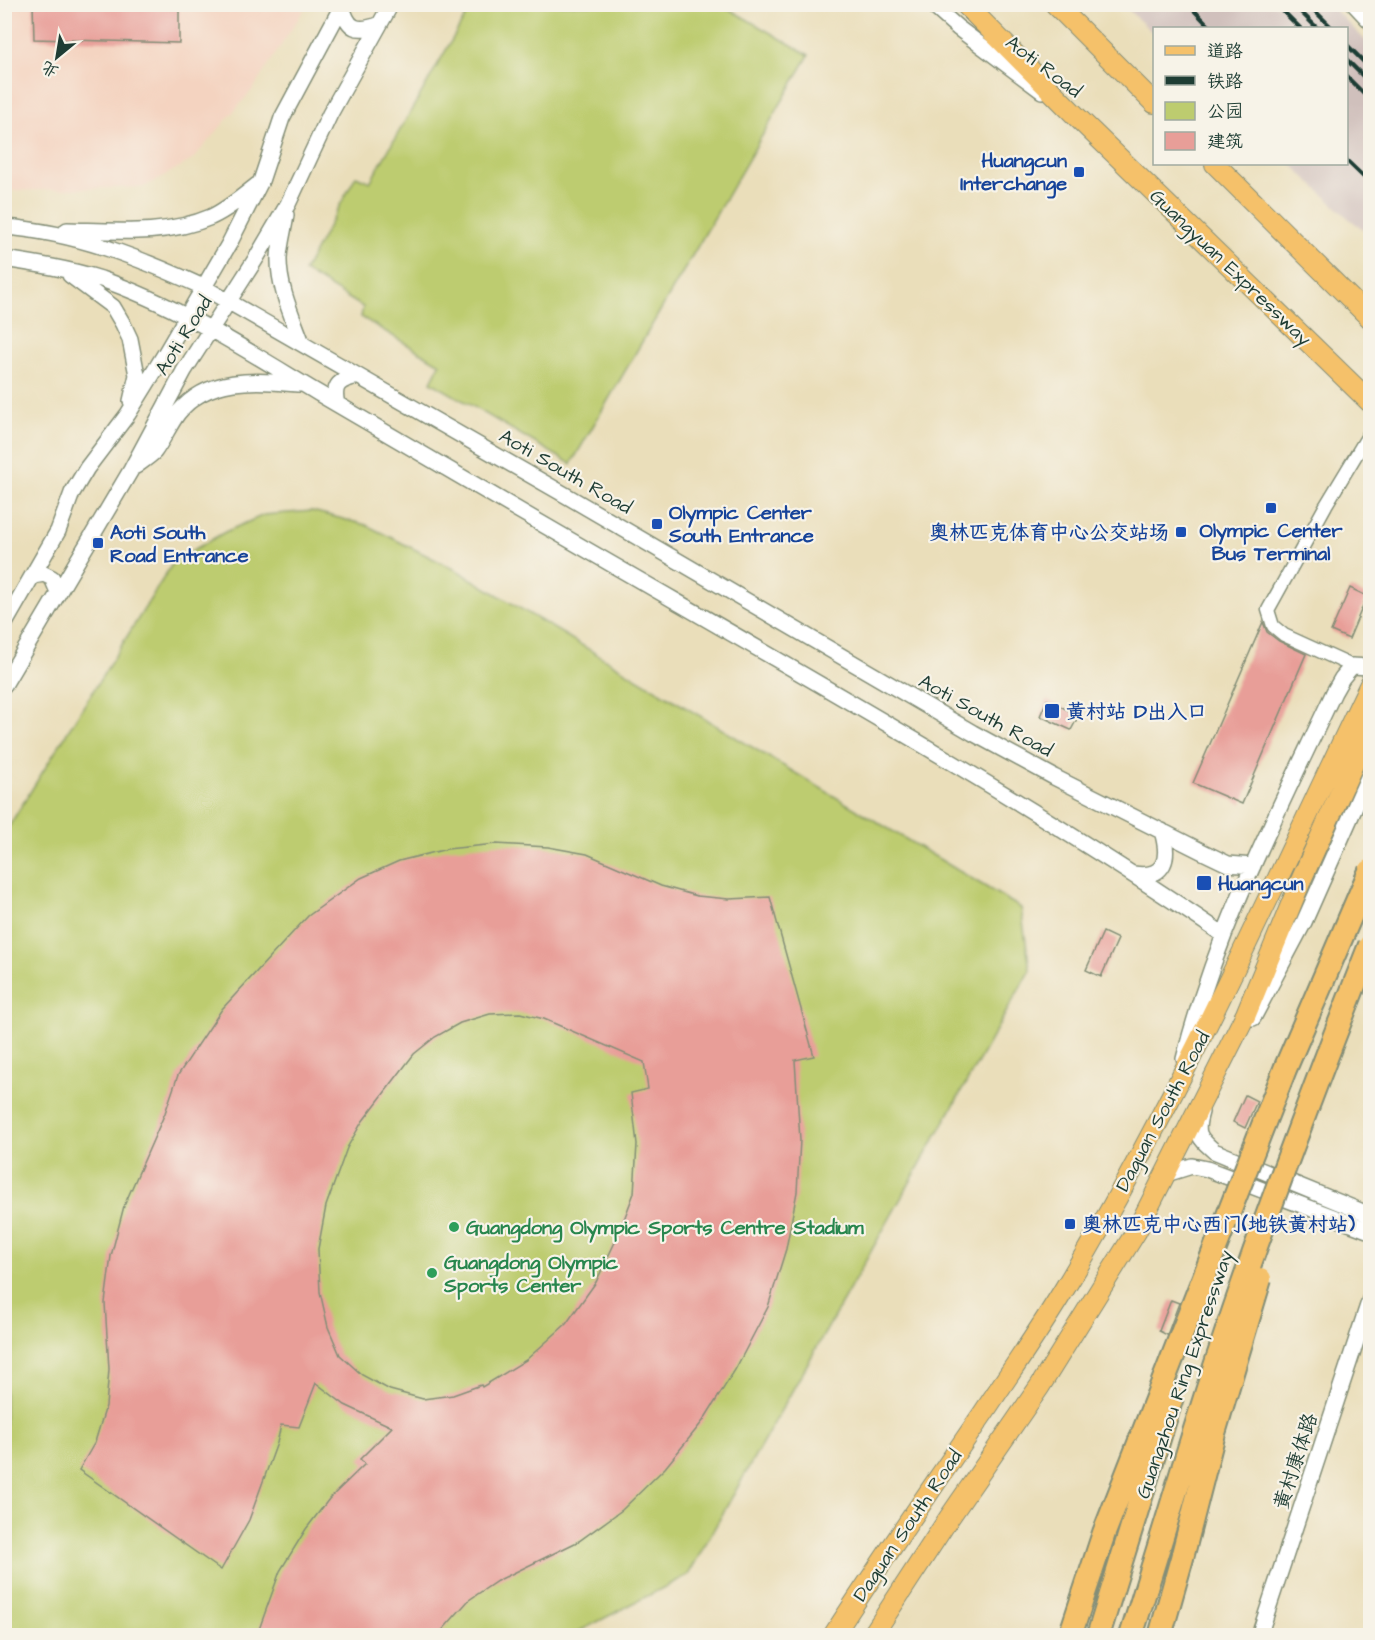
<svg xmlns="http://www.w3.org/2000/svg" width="1375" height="1640" font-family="'Architects Daughter','LXGW WenKai TC',sans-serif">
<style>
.built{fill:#f4d3c0}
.industrial{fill:#d0c0bc}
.green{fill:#bdcc6f;stroke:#6e8452;stroke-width:1.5}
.building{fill:#e89e98;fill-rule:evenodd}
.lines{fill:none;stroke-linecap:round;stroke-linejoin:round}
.minor-casing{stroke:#848e77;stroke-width:15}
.tertiary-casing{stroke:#848e77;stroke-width:18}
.primary-casing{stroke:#848e77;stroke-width:22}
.trunk-casing{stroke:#848e77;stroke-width:22}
.minor{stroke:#fff;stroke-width:12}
.tertiary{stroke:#fff;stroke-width:15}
.primary{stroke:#f5c16b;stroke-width:20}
.trunk{stroke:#f5c16b;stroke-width:20}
.rail{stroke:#1f3d34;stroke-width:4.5}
.motorway-bridge-casing{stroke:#848e77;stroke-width:26;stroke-linecap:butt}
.motorway-bridge{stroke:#f5c16b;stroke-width:22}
.transit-dot{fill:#1a4fb4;stroke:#f7f3e8;stroke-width:2}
.leisure-dot{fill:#2e9e5b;stroke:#f7f3e8;stroke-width:2}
.labels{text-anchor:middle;stroke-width:4.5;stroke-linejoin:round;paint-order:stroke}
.street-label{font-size:20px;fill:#1f3d34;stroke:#f7f3e8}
.transit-label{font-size:20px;font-weight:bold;fill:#164399;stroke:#f7f3e8;text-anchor:start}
.leisure-label{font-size:20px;font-weight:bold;fill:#27864d;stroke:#f7f3e8;text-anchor:start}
</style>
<rect width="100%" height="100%" fill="#f7f3e8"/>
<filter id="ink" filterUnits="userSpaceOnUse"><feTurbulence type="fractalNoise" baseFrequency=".0167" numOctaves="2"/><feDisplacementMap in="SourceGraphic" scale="12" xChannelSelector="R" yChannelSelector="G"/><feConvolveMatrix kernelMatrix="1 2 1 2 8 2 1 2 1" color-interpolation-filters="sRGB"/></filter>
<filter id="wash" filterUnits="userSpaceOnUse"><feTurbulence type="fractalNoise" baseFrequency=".008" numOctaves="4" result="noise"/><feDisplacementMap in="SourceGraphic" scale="24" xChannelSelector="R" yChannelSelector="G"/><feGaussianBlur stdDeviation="1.35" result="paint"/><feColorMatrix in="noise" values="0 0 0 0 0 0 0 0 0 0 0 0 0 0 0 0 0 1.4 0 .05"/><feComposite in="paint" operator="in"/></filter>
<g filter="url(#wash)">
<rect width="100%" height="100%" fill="#eadeba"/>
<path class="built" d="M4 5H307L253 89 192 160 144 187 5 191Z"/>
<path class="industrial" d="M1123 5H1330L1370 45V235L1347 217 1291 164H1346V28H1154V34Z"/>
<path class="green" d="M472 5H722L809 55 571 464 431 382 440 364 361 317 363 307 304 271 356 176 370 182Z
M312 511 366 525 458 571 1021 908 1030 970 688 1575 572 1635H5L4 834 174 561 225 532 264 515Z"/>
<g id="blocks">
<path class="building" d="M33 4H179V43L34 39Z
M1350 588 1367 596 1349 639 1331 631Z
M1263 622 1267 632 1279 641 1306 654 1242 804 1193 783Z
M1047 700 1079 715 1071 730 1040 716Z
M496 844 548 847 587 854 661 886 697 896 729 899 770 897 814 1056 795 1060 800 1140 797 1192 786 1249 768 1307 735 1370 703 1421 665 1468 622 1510 579 1541 497 1581 469 1600 438 1635H257L280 1571 306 1529 329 1499 365 1464 360 1459 392 1427 345 1405 316 1383 299 1427 281 1425 277 1443 249 1520 221 1570 79 1470 95 1442 106 1406 109 1369 105 1303 111 1256 124 1206 165 1113 178 1075 222 1009 308 916 361 878 399 861 447 849ZM520 1013 544 1019 644 1062 648 1089 631 1093 637 1144 634 1193 617 1238 596 1282 566 1324 526 1360 482 1387 481 1385 453 1395 423 1399 390 1390 362 1375 340 1355 328 1327 320 1292 318 1249 326 1206 347 1148 362 1122 414 1054 435 1037 460 1023 490 1014Z
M1103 932 1118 939 1101 977 1086 970Z
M1245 1095 1257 1101 1245 1128 1233 1122Z
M1171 1300 1179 1303 1167 1335 1159 1331Z"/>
</g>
</g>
<g filter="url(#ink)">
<use href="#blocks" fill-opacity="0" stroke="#848e77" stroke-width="1.5"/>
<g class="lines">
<g class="minor-casing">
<path id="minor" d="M1352 4 1370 23
M1352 666 1284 635 1273 626 1268 610 1326 505 1370 432"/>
</g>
<g class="tertiary-casing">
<path id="tertiary" d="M931 4 958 28 1042 91
M342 6C348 30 357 32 379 25
M286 215C284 229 280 243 279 257 278 286 292 316 302 343
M4 227C75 232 140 258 203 287L567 496 973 733 1054 777 1203 852 1228 864 1253 866
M67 230C114 231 167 236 211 217 228 209 242 197 257 185
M4 259C37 264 69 269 101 279 179 306 248 351 318 393 387 434 456 474 525 514 760 651 999 782 1224 935
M70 275 113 307 123 324 130 339 137 375 131 401
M337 404C332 384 340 380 358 376
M136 466C141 462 149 457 154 452 163 440 169 425 178 413 208 376 255 380 298 384
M33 576 44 574 52 578 58 592
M4 625 58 531 72 493 87 468 128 414 165 354 229 244 261 181 282 118 343 4
M4 685 131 470 184 371 255 260 288 204 330 114 391 4
M1133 874C1166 879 1170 858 1162 831
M1253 1018 1304 922 1370 773
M1184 1059C1216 930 1278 812 1334 692L1342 678 1352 666 1370 667
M1201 1112C1195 1133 1198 1137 1214 1151L1370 1215
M1166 1174 1192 1166 1207 1169 1370 1231
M1259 1636 1370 1299"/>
</g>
<g class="primary-casing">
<path id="primary" d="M833 1636C882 1560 933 1486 984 1412 1011 1371 1040 1330 1065 1288 1182 1094 1272 887 1370 684
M872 1636 949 1518 1040 1386 1136 1232 1246 1014 1302 878 1370 727"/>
</g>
<g class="trunk-casing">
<path id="trunk" d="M965 4 1076 116 1370 402
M1055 4 1154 103
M1215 164 1370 318"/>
</g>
<use href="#minor" class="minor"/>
<use href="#tertiary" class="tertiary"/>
<use href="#primary" class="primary"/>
<use href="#trunk" class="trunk"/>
<path class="rail" d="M1188 4 1211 28
M1276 4 1300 28
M1293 4 1317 28
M1308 4 1332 28
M1346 44 1370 68
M1346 59 1370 83
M1346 76 1370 100
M1346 160 1370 183"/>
<g class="motorway-bridge-casing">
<path id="motorway-bridge" d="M1070 1636 1104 1533 1285 1069 1370 871
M1098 1636 1172 1397
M1131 1636C1162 1539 1190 1441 1222 1345 1267 1210 1318 1077 1370 945
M1160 1636 1182 1558 1214 1433 1260 1279"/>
</g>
<use href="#motorway-bridge" class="motorway-bridge"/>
</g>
</g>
<g class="transit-dot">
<rect x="1073" y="166" width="12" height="12" rx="3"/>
<rect x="1265" y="502" width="12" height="12" rx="3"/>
<rect x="651" y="518" width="12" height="12" rx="3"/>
<rect x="1175" y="526" width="12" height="12" rx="3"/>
<rect x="92" y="537" width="12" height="12" rx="3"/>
<rect x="1044" y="703" width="16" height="16" rx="3"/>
<rect x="1196" y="875" width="16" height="16" rx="3"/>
<rect x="1064" y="1218" width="12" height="12" rx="3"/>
</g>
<g class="leisure-dot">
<circle cx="454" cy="1227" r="6"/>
<circle cx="432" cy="1273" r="6"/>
</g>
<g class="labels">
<g class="street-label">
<text transform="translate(1044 66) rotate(37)" y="7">Aoti Road</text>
<text transform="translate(1231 267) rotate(44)" y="7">Guangyuan Expressway</text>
<text transform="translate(183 335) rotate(-58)" y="7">Aoti Road</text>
<text transform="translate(566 471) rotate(30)" y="7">Aoti South Road</text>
<text transform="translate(986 715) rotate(29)" y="7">Aoti South Road</text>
<text transform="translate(1162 1111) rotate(-62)" y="7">Daguan South Road</text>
<text transform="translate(1184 1374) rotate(-71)" y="7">Guangzhou Ring Expressway</text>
<text transform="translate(1295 1461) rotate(-72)" y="7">黄村康体路</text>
<text transform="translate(907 1525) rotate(-56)" y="7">Daguan South Road</text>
</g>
<g class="transit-label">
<text x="1067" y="167" text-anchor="end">Huangcun<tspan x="1067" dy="23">Interchange</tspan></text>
<text x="669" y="519">Olympic Center<tspan x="669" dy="23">South Entrance</tspan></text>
<text x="1271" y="537" text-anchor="middle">Olympic Center<tspan x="1271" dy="23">Bus Terminal</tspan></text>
<text x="110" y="539">Aoti South<tspan x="110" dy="23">Road Entrance</tspan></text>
<text x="1169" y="539" text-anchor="end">奥林匹克体育中心公交站场</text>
<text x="1066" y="718">黄村站 D出入口</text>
<text x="1218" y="890">Huangcun</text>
<text x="1082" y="1231">奥林匹克中心西门(地铁黄村站)</text>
</g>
<g class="leisure-label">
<text x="466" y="1234">Guangdong Olympic Sports Centre Stadium</text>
<text x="444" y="1269">Guangdong Olympic<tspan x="444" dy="23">Sports Center</tspan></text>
</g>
</g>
<rect width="1375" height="1640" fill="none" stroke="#f7f3e8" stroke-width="24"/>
<rect x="1153" y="27" width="195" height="138" fill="#f7f3e8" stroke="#a1aaa0" stroke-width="1.5"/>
<rect x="1165" y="46" width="30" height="9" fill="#f5c16b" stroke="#a1aaa0" stroke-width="1.5"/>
<text x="1207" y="57" font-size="18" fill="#1f3d34">道路</text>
<rect x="1165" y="76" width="30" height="9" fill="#1f3d34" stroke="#a1aaa0" stroke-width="1.5"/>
<text x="1207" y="87" font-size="18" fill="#1f3d34">铁路</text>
<rect x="1165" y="102" width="30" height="18" fill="#bdcc6f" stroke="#a1aaa0" stroke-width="1.5"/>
<text x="1207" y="117" font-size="18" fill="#1f3d34">公园</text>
<rect x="1165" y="132" width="30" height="18" fill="#e89e98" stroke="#a1aaa0" stroke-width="1.5"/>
<text x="1207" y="147" font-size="18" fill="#1f3d34">建筑</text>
<g transform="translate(57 57) rotate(210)" stroke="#f7f3e8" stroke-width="4.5" paint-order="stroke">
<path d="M0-4.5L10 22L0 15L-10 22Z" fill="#1f3d34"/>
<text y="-9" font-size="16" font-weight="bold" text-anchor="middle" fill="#1f3d34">北</text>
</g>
</svg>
